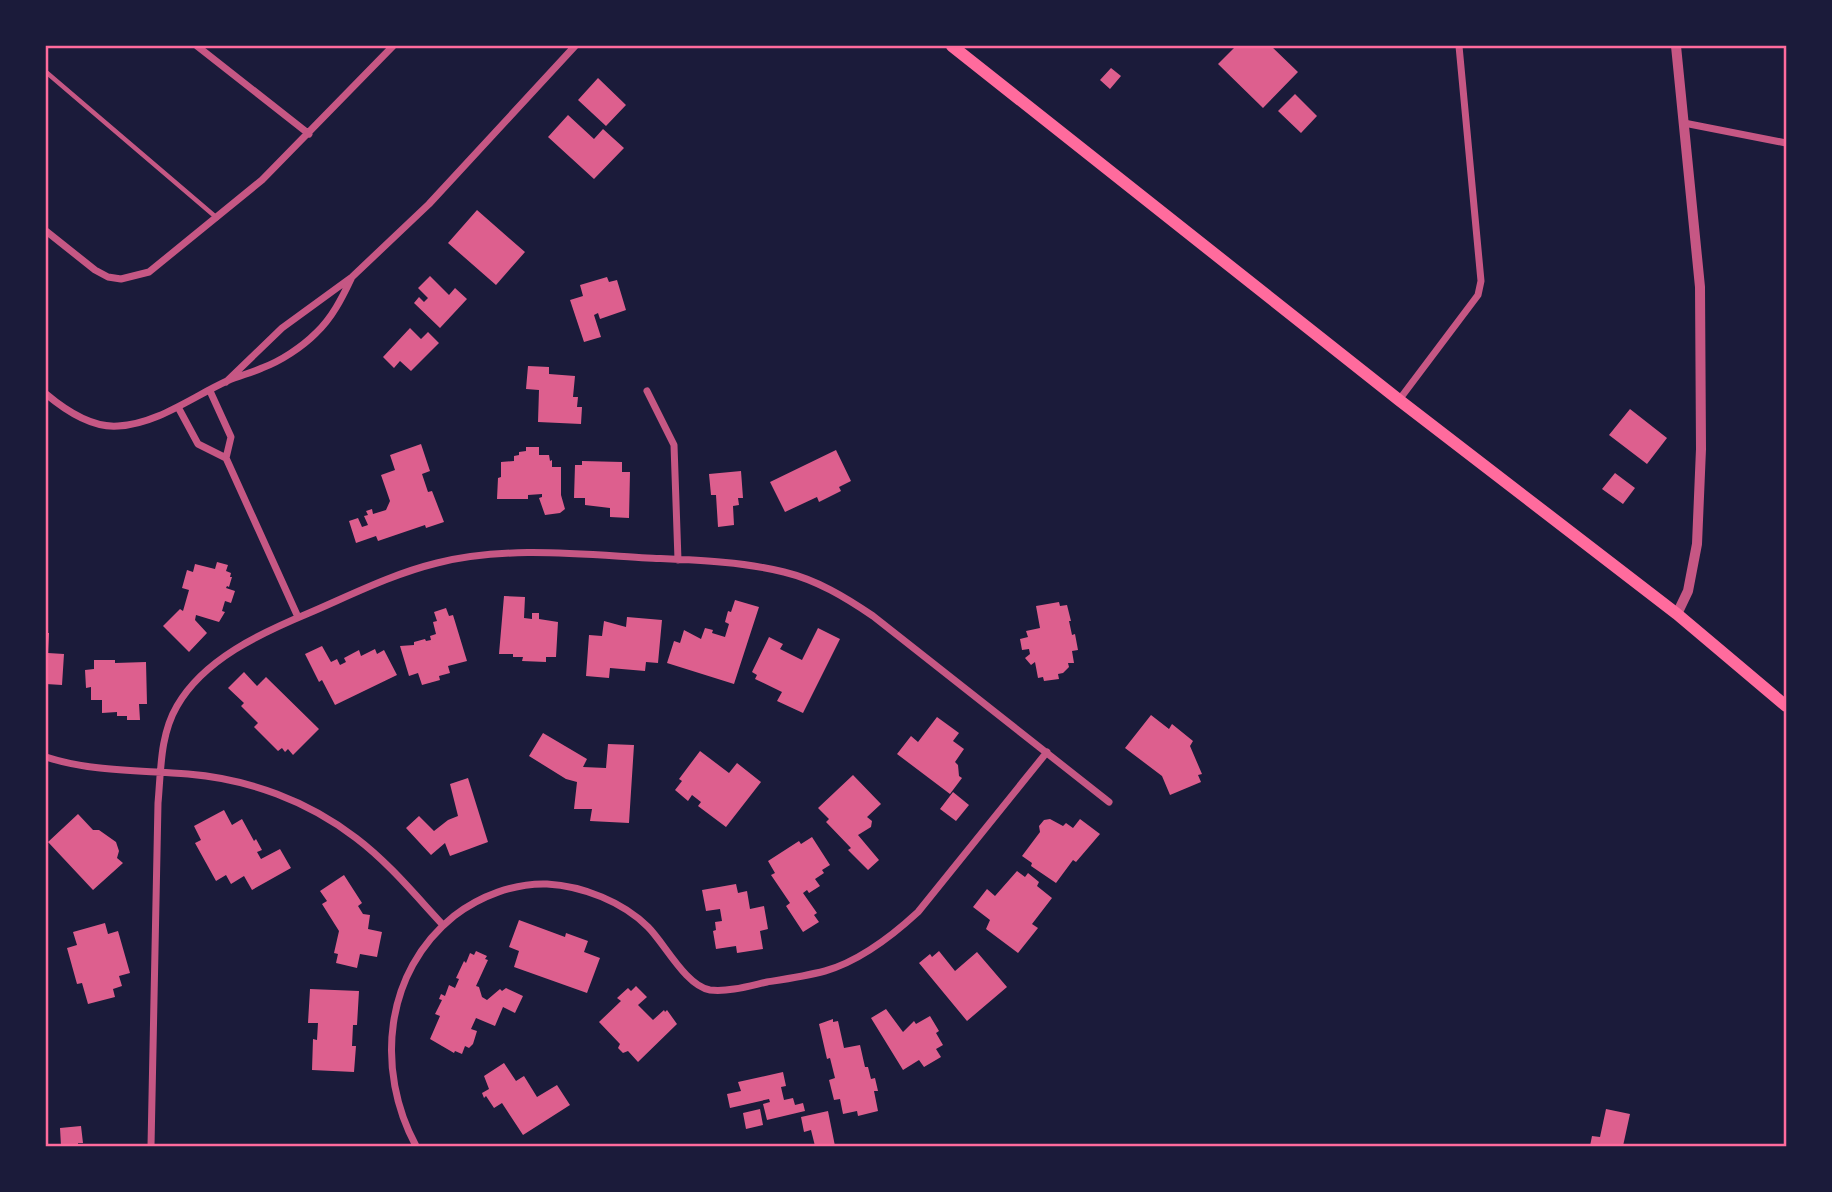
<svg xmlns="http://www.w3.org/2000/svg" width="1832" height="1192" font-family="'IBM Plex Sans',sans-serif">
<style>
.building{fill:#dd5f8e}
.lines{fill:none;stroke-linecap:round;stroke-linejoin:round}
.service{stroke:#c65784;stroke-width:4.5}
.minor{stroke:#c65784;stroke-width:7}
.tertiary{stroke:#c65784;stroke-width:10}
.secondary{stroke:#ff6b9d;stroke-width:12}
.neatline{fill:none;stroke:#ff6b9d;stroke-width:2.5}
</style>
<rect width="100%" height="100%" fill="#1b1b3a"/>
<path class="building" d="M1236 46H1271L1298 72 1263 108 1218 64Z
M1111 68 1121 76 1110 89 1100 80Z
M598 78 626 105 606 126 578 100Z
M1295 94 1317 116 1301 133 1278 111Z
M568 115 594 139 603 129 624 148 594 179 548 137Z
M477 210 525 252 496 285 448 243Z
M430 276 449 295 455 288 467 299 440 328 414 303 419 297 424 302 428 298 418 288Z
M607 277 609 282 617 280 626 310 600 319 598 313 594 315 601 337 584 342 570 300 583 296 580 285Z
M410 328 421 339 428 332 439 343 411 371 400 361 394 368 383 357Z
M528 366 549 367V374L575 376 573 397H578L577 407H582L581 424 538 422 539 390 526 389Z
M1630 409 1667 438 1647 464 1609 435Z
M421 444 430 471 422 474 428 492 432 491 444 522 426 528 425 525 378 541 376 536 356 543 349 521 358 518 362 527 368 525 364 516 368 515 366 511 372 509 373 514 386 510 390 501 381 475 395 470 390 455Z
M526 447H539V455H549L550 461 552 460V467H561V495L565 509 560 513 545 515 539 498 542 497V494L528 495V499H497L498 478 501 477V462L514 461V456L519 455V452L526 451Z
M836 450 851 481 839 487 841 491 819 502 817 497 785 512 770 482Z
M582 461 622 462V472H630L629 518 610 517V508L585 505V498H574L575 465H582Z
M741 471 743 498H738L739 505 733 506 734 525 718 527 716 495H711L709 474Z
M1615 473 1635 488 1623 504 1602 489Z
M217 562 228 565 226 571 231 573 230 577H232L229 587 227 586 226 588 235 591 231 603 225 601 222 611 225 612 219 622 196 615 195 620 207 633 189 652 163 626 180 609 183 611 189 590 182 588 187 570 193 572 195 564 215 569Z
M504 596 525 597 524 618 532 619V613H539V619L558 622 556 657H546V662L522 661 523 657H513V654H499Z
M735 600 759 607 734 684 667 663 674 641 680 643 684 630 701 639 705 628 713 630 712 633 725 637 729 624 725 622 728 611 731 612Z
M1059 602 1060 606 1067 605 1071 621H1069L1072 635 1075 634 1078 650 1072 651 1074 663H1068L1069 667 1063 673 1058 674 1059 679 1044 681 1043 677 1038 678 1035 662 1031 665 1025 658 1030 654 1029 649 1022 650 1020 639 1028 637 1026 631 1040 628 1036 606Z
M446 608 449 616 453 615 467 661 448 666 450 673 439 676 440 680 422 685 418 673 409 676 400 646 414 645V642L425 639 426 641 431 640 430 636 436 634 433 622 437 621 434 612Z
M627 617 662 620 658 663 646 662 645 671 610 668 609 678 586 676 589 635 602 636 604 621 626 627Z
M818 628 840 639 803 713 777 701 782 692 755 679 757 675 752 672 769 637 783 644 780 649 802 660Z
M46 633H49L48 653 64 654 62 685 46 684Z
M322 646 331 662 337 659 340 665 346 662 344 658 359 650 361 656 375 649 377 654 384 650 397 675 335 705 322 680 319 682 305 654Z
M94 660H115V663L146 662 147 704H139L140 720H127V716H117V712L102 713V700H91V687L86 688 85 670 94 669Z
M244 672 257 686 266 677 319 729 293 755 288 749 285 752 282 748 278 751 254 727 258 723 241 706 244 703 228 688Z
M1151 715 1169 729 1172 724 1193 741 1190 746 1202 774 1198 775 1201 782 1170 795 1162 776 1125 748Z
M937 717 959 733 953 741 964 749 955 762 958 765 959 776 962 778 950 794 897 754 911 736 918 742Z
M543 733 587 759 583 767 606 768 608 744 634 745 629 823 590 821 592 809H574L577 782 566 779 529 756Z
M700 751 729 773 737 763 761 782 726 827 698 806 701 802 692 795 688 801 675 790 682 781 679 779Z
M853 775 881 804 867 817 872 821 871 827 858 835 879 860 868 870 848 850 851 848 826 822 829 819 818 808Z
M468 778 488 842 450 856 445 843 431 855 406 828 419 816 434 831 448 820 458 816 450 784Z
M953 792 969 805 956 821 940 809Z
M224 810 232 825 242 819 254 841 256 839 262 850 257 852 261 859 280 849 291 868 252 890 244 876 231 884 226 875 216 881 195 843 201 840 194 826Z
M78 814 93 830H99L116 842 119 851 117 858 123 863 93 890 48 842Z
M1050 819 1063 826 1066 823 1073 828 1080 819 1100 834 1076 862 1073 860 1056 883 1031 866 1032 863 1022 856 1040 832 1039 826 1044 820Z
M812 837 830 865 822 870 824 873 815 879 820 886 809 893 807 890 803 893 817 913 814 915 819 922 803 932 786 906 790 903 771 875 775 873 768 861 799 841 801 844Z
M1017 871 1025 877 1028 873 1039 882 1037 886 1052 898 1032 924 1038 928 1018 953 986 929 990 920 973 907 987 889 995 896Z
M344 875 362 903 358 906 363 914 370 915 368 929 382 932 377 957 360 954 357 968 336 963 338 954 334 953 339 931 322 904 327 901 320 891Z
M736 884 738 893 747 891 750 909 764 906 768 929 760 931 763 949 737 953 736 946 716 949 713 931 716 930 715 922 722 921 720 909 706 911 702 890Z
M519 920 565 937 566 933 588 941 584 952 600 958 587 993 514 967 519 951 509 947Z
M105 923 108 934 118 931 130 973 119 976 122 986 113 989 115 997 88 1004 82 983 77 984 67 948 77 945 73 932Z
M476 951 487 956 485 959 488 960 476 986 479 987 482 997 487 1000 500 989 502 991 506 988 523 996 515 1013 503 1007 495 1026 476 1018 471 1029 477 1031 473 1044 469 1048 465 1046 462 1054 455 1051 454 1053 430 1039 440 1016 435 1014 442 1000 439 999 441 994 445 996 449 985 455 988 459 979 456 978 464 961 466 963 470 953 474 955Z
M939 951 955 971 977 952 1007 987 967 1021 919 963 930 954 932 957Z
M636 986 647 997 638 1005 653 1020 664 1010 665 1012 667 1010 677 1024 638 1062 628 1051 623 1053 618 1048 620 1044 599 1022 621 1001 617 998 628 988 631 991Z
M310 989 359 991 357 1025H353L352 1046H356L354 1072 312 1070 313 1039 317 1040 318 1023H308Z
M886 1009 903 1032 914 1021 916 1024 930 1016 939 1031 936 1033 943 1045 936 1049 941 1057 924 1067 919 1060 903 1070 871 1018Z
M833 1019V1022L838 1021 844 1048 860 1045 865 1067H868L871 1079 875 1078 878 1091H874L878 1111 858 1116 857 1111 843 1114 840 1099 834 1100 829 1080 835 1078 830 1058 827 1059 819 1024Z
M504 1063 516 1081 524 1076 537 1097 557 1085 570 1105 523 1135 502 1103 494 1108 486 1096 484 1098 482 1093 489 1089 484 1076Z
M783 1072 786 1086 781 1087 784 1100 793 1098 795 1105 803 1103 805 1111 767 1120 763 1104 770 1102 769 1099 730 1108 727 1094 741 1091 738 1082Z
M760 1109 763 1125 746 1129 743 1113Z
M1606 1109 1630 1114 1623 1146H1590L1592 1136 1600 1137Z
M828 1111 835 1146H815L811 1130 804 1132 801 1117Z
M81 1126 83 1143H78V1146H61L60 1128Z"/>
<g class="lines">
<path class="service" d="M46 72 217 218"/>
<path class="minor" d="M197 46 309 134
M1684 123 1786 143
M46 231 95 270 108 277 121 279 149 272 262 180 393 46
M226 382 282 328 352 277 429 204 575 46
M210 391 231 437 226 458 298 617
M647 391 674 445 678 560
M46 394C65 410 92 428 118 426 157 424 192 397 227 381 238 376 251 373 262 368 281 361 302 347 316 333 332 318 342 298 351 279
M1399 400 1478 295 1481 281 1459 46
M178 407 198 444 226 458
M46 757C92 772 140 770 188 774 249 779 308 801 356 838 389 863 415 895 443 925
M151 1146 158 803C161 770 160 735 177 706 204 659 261 633 309 613 351 595 392 574 437 563 505 546 578 554 647 558 692 560 740 561 784 572 817 580 845 597 873 616L1109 802
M416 1146C375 1070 384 972 454 916 480 896 514 883 547 884 583 886 623 902 648 927 665 944 686 986 710 990 729 992 749 986 767 982 786 979 806 976 825 971 860 961 892 936 918 912L1047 752"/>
<path class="tertiary" d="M1676 46 1700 287 1701 449 1697 544 1688 591 1677 614"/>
<path class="secondary" d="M952 46 1399 400 1677 614 1786 706"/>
</g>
<rect width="1832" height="1192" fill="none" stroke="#1b1b3a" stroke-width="94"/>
<rect x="47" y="47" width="1738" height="1098" class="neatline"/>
</svg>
